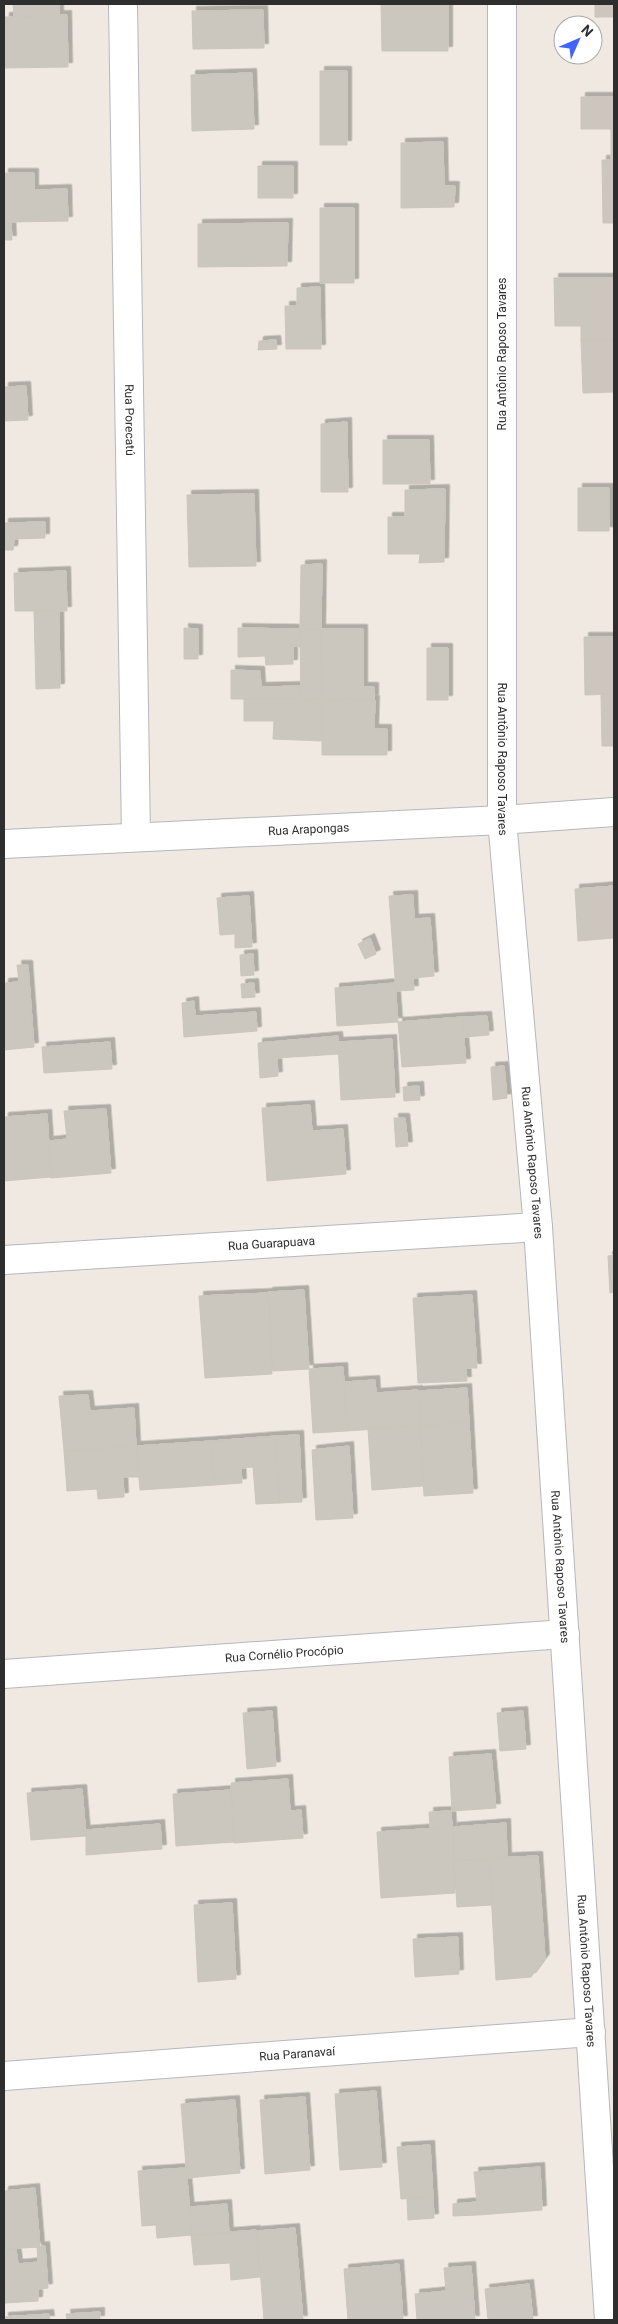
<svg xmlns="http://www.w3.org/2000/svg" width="618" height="2324" font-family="Roboto,sans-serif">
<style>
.building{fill:#cbc7bf;stroke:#cbc5ba;filter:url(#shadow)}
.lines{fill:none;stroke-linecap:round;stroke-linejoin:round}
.street-casing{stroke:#b4b7c1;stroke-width:30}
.street{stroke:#fff;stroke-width:28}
.labels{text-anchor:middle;stroke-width:5;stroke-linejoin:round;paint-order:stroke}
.street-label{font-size:12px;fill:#2e2e2e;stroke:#fff}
</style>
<defs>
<filter id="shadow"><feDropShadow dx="4.5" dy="-4.5" stdDeviation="0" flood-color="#0004"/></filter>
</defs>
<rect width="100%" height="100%" fill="#efe9e1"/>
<path class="building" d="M13 4H59V16H14Z
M381 4H448V51H382Z
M595 4H614V17H595Z
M263 10 264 48 193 49 192 11Z
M67 15 68 67 5 68V17Z
M320 71H347V145H320Z
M252 73 254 129 192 131 191 75Z
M581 97H614V160H611V129H581Z
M443 142 444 186H455L454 207 401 208V143Z
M602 160H614V223H603Z
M258 166H293V198H258Z
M4 173H34V190L67 189 68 221 11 222 12 240H4Z
M320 208H354V283H320Z
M288 223 287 266 198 267V224Z
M554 278H614V340L581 341V326H555Z
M320 287 321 349H286L285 306H297V288Z
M614 339V392L583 393 581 340Z
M276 340 277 349 258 350 259 341Z
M26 386 28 420 4 421V387Z
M347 422 348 492H321V424Z
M383 440H429L430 484H383Z
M578 488H609V531H578Z
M445 489 444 562 419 563 420 554H388V517H405V490Z
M254 494 256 566 189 567 187 495Z
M45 522V538L14 539 13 550H4V523Z
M322 564 321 629H300L301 565Z
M66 571 67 611H15L14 573Z
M59 610 60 688 36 689 34 611Z
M184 628 198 629V659H184Z
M238 628 300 629V647L293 646V664L266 665 265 656 238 657Z
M300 629H321L322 699 301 700Z
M321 629H363V687H374V699H322Z
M584 637H614V694L585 695Z
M427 648H448V700H427Z
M231 670 260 671 261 687 300 686V699H231Z
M601 694H614V746H602Z
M244 699H322V741L273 739 274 721H244Z
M322 699 375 700 374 729H387V755H322Z
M614 886V938L578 941 575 889Z
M413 895 414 919 430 918 434 976 413 978 414 990 396 991 389 896Z
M249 896 252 947 235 948V934L220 935 217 898Z
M370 938 376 954 365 959 358 944Z
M253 954 254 975 241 976 240 955Z
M17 965H28L34 1047 4 1050V983L19 982Z
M254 983 255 997 242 998 241 984Z
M395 983 398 1022 337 1026 335 988Z
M194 1001 195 1016 256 1012 257 1031 184 1037 182 1003Z
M487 1016 489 1035 464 1037 462 1017Z
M462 1017 466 1063 402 1067 398 1022Z
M338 1036 339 1054 277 1058 278 1076 260 1078 258 1043Z
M392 1039 395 1097 341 1100 338 1042Z
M110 1042 112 1069 44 1073 42 1047Z
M504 1066 507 1098 493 1100 491 1067Z
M419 1086 420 1100 404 1101 403 1087Z
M310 1105 312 1131 343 1129 346 1174 267 1181 262 1108Z
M106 1109 111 1173 51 1178 49 1141 67 1139 64 1111Z
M47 1114 51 1177 4 1181V1117Z
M394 1118H405L408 1146 396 1147Z
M614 1255V1292L610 1293 608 1256Z
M304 1290 309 1369 273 1371 268 1292Z
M268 1293 272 1374 205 1378 199 1296Z
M472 1295 477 1368H466L467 1381 418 1383 413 1298Z
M343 1367 347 1431 313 1433 309 1369Z
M375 1380 376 1393 418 1390 420 1426 347 1431 344 1382Z
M467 1388 469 1422 420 1426 418 1391Z
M88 1395 90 1411 134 1408 136 1446 64 1451 59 1396Z
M469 1422 473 1493 424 1496 420 1426Z
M420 1426 423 1486 372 1490 368 1429Z
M299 1435 302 1502 279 1503 276 1436Z
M276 1436 280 1503 256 1504 253 1467 241 1468 242 1483 214 1485 211 1441Z
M211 1441 215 1485 140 1490 136 1446Z
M136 1446 139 1477H123L124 1497 98 1499 97 1489 67 1491 64 1451Z
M349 1446 353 1518 316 1520 312 1450Z
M272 1711 276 1766 247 1769 243 1713Z
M523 1711 526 1749 500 1751 497 1713Z
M491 1754 496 1808 452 1811 449 1757Z
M288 1779 290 1811 301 1810 303 1838 234 1843 231 1783Z
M82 1789 86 1836 31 1840 27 1793Z
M231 1790 234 1842 176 1846 173 1794Z
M451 1811 452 1827 430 1828 429 1812Z
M506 1823 507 1857 454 1861 453 1827Z
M160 1824 162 1849 86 1855V1830Z
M452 1827 455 1893 381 1898 377 1832Z
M538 1856 545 1958 531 1977 496 1980 489 1858Z
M490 1859 492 1905 457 1907 454 1861Z
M232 1903 236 1979 198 1982 194 1905Z
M458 1937 459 1974 415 1977 413 1939Z
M376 2091 382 2167 340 2170 335 2094Z
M305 2097 310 2170 265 2174 260 2100Z
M235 2100 240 2173 187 2178 181 2104Z
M430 2145 433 2197 401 2199 397 2147Z
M540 2167 542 2210 478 2215 474 2172Z
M186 2168 192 2235 157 2238 156 2225 142 2226 138 2171Z
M35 2188 40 2247 4 2249V2191Z
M433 2197 434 2218 408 2220 407 2199Z
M477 2202 478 2215 453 2216V2204Z
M227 2204 229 2233 191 2235 190 2207Z
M295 2228 303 2320H264L257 2231Z
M256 2230 260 2277 231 2280 230 2263 194 2265 191 2235Z
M45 2246 48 2288 38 2289V2301L4 2303V2249H16L18 2264 38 2262 37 2247Z
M399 2264 403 2320H348L344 2269Z
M471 2266 475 2320H417L415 2294 446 2291 444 2268Z
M529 2284 533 2320H488L485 2289Z
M100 2312V2320H67L66 2314Z
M49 2314 50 2320H4V2317Z"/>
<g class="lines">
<g class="street-casing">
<g id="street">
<path id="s1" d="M123 4 136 837"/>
<path id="s2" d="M502 4V820L538 1227 609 2320"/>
<path id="s3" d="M4 844 502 820 614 812"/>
<path id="s4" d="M4 1260 538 1227"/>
<path id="s5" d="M4 1674 565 1634"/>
<path id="s6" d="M4 2076 591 2032"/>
</g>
</g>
<use href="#street" class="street"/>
</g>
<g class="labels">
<g class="street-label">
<text transform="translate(502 354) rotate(-90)" y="4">Rua Antônio Raposo Tavares</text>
<text dy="4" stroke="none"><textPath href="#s1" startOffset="416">Rua Porecatú</textPath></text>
<text dy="4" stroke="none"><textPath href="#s2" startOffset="755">Rua Antônio Raposo Tavares</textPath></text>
<text dy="4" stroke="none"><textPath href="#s3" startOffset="305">Rua Arapongas</textPath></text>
<text dy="4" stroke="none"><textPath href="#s2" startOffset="1160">Rua Antônio Raposo Tavares</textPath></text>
<text dy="4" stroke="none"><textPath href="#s4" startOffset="268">Rua Guarapuava</textPath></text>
<text dy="4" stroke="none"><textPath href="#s2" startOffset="1565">Rua Antônio Raposo Tavares</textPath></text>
<text dy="4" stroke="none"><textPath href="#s5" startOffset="281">Rua Cornélio Procópio</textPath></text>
<text dy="4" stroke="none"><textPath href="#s2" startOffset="1970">Rua Antônio Raposo Tavares</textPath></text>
<text dy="4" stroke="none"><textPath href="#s6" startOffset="294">Rua Paranavaí</textPath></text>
</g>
</g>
<rect width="618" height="2324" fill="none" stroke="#2e2e2e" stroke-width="10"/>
<g transform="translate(578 40) rotate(45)"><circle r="24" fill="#ffffff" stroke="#ababab"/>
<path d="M0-4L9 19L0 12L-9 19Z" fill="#4264fb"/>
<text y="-8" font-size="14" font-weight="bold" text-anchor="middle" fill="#2e2e2e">N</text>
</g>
</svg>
